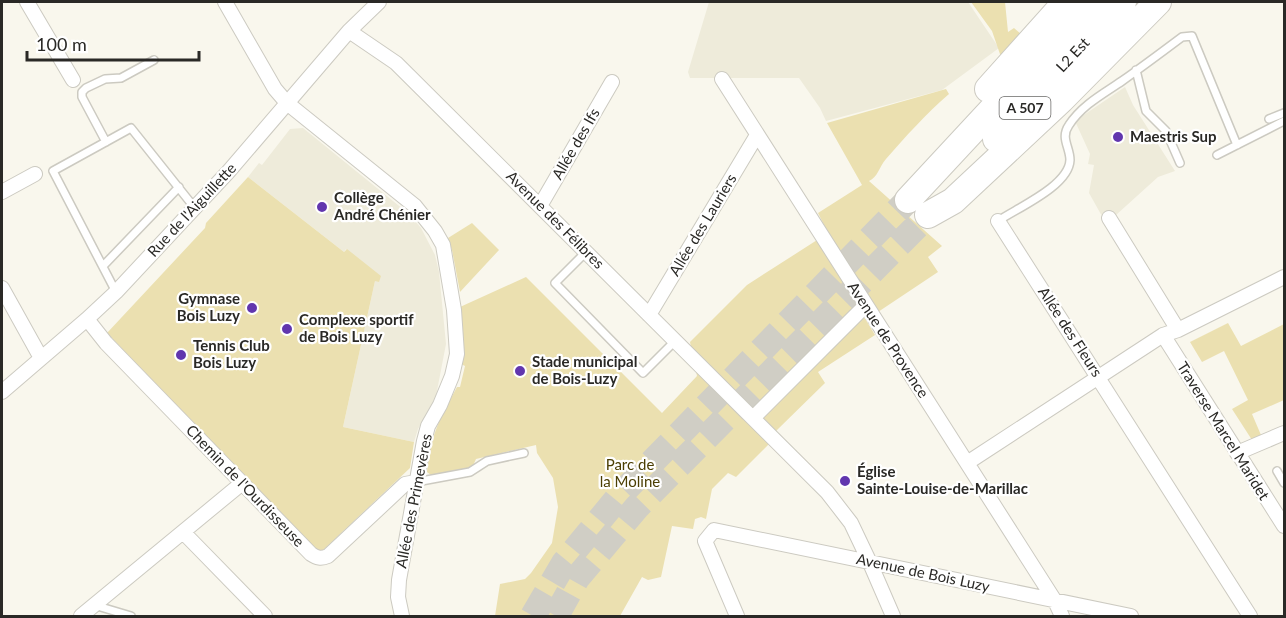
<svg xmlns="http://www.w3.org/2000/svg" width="1286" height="618" font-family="Lato,sans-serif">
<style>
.built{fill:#eeebda}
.green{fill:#ebe0b0}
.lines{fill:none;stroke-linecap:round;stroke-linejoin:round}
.motorway-tunnel{stroke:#d0cec5;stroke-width:26;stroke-dasharray:26 13;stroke-linecap:butt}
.service-casing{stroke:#cccac1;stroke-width:10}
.minor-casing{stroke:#cccac1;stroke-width:16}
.motorway-casing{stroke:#cccac1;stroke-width:28}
.service{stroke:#fff;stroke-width:7}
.minor{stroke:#fff;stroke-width:14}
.motorway{stroke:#fff;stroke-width:26}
.poi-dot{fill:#6136ae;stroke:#fff;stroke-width:2}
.labels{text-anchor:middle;stroke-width:4.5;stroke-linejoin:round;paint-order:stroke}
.shield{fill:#fff;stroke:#6a6967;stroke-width:1.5}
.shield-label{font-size:14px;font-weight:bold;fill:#2a2926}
.street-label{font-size:15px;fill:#2a2926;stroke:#fff}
.poi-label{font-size:15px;font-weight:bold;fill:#2a2926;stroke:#fff;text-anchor:start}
.park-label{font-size:15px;fill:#4b3e03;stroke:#fff}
</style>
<rect width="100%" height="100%" fill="#f9f7ed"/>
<path class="built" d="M709 2H968L999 48 942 90 826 121 820 108 799 78H690L688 72Z
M1125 87 1133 105 1175 171 1158 177 1116 215 1103 218 1089 193 1094 165 1088 164 1090 154 1075 121Z
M303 128 409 214 421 228 435 255 439 272 446 344 436 396 418 429 414 442 343 427 375 281 346 249 344 252 248 177 259 163 262 165 290 129Z"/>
<path class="green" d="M971 2H1005L1008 32 1014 28 1021 34 1001 57 992 31Z
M946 89 949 94C926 114 906 136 886 159 879 167 878 177 869 181L942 246 928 257 938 272 866 320 875 335 818 372 825 383 777 430 768 445 736 477 728 473 712 489 706 519 701 517 695 519 693 529 672 526 661 577 648 580 642 577 620 616H495L500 584 525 579 531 573 552 543 558 507 553 478 537 453 536 445 476 459 472 468 431 475 427 472C430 436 440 418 457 387H460L465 366 461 364 464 346 460 307 526 277 662 413 697 376 690 342 747 285 828 233 818 213 862 185 827 123Z
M248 177 344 252 347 249 381 276 379 282 375 281 343 427 414 442 410 468 319 554 107 333 205 228 206 223Z
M472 223 499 250 460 292 452 250 448 238Z
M1228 323 1241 346 1284 324V400L1252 414 1261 435 1252 440 1232 409 1248 400 1224 351 1202 362 1190 342Z"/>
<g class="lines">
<path class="motorway-tunnel" d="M533 616 564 563 621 494 908 200
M556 616 577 578 637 507 928 215"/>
<g class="service-casing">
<path id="service" d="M1136 70 1146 111 1166 131 1180 163
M1269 119 1284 113
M106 142 82 97V92L86 88 105 79 121 78 154 60
M1217 155 1284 121
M998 221C1017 208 1069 186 1070 160 1070 147 1060 138 1069 125 1082 105 1103 94 1122 81 1142 67 1162 52 1182 37L1192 36 1237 145
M586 252 555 283 643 373 675 341
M103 266 179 187
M116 292 53 171 131 128 194 207
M1277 471 1284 483
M416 482 470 472 487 461 524 453
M94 605 131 616"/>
</g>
<g class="minor-casing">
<path id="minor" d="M27 2 73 80
M225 2 275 89 287 103 415 206 435 231 443 245 454 310 457 354 452 376 440 405 428 426 424 441 399 580 398 597 402 616
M349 31 396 63 827 492 851 523 870 563 893 616
M722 79 1055 601 1062 616
M2 192 35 174
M540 206 612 82
M1109 218 1178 330
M998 221 1250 616
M2 288 41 358
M649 315 757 135
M87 319 106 343 311 554C317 558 321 559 328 556L405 484 416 482
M1163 335 1284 526
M2 392 87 319 116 292 229 171 349 31 379 2
M753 418 866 305
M1237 453 1284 433
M967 463 1163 335 1178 330 1284 277
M183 532 265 616
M81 616 241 484
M737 616 705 541 714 530 1131 616"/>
</g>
<g class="motorway-casing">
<path id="motorway" d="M988 89 1066 2
M996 139 1123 2
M908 200 1092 2
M928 215 953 201 1061 100 1158 2"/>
</g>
<use href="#service" class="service"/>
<use href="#minor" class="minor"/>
<use href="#motorway" class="motorway"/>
</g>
<g class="poi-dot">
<circle cx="1118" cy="137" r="6"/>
<circle cx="322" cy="207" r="6"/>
<circle cx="252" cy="308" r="6"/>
<circle cx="287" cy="329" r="6"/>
<circle cx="181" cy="355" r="6"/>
<circle cx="520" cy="371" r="6"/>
<circle cx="845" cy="481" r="6"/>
</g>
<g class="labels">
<rect class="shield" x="999.5" y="97" width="51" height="22" rx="4.5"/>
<g class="shield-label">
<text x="1025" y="113">A 507</text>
</g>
<g class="street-label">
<text transform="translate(1073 55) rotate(-47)" y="5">L2 Est</text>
<text transform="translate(576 144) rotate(-60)" y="5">Allée des Ifs</text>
<text transform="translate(192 210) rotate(-47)" y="5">Rue de l'Aiguillette</text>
<text transform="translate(555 220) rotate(45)" y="5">Avenue des Félibres</text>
<text transform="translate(703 225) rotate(-59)" y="5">Allée des Lauriers</text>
<text transform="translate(1070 332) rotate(57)" y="5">Allée des Fleurs</text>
<text transform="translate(888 340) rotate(57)" y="5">Avenue de Provence</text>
<text transform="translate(1223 431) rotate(58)" y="5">Traverse Marcel Maridet</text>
<text transform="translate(245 486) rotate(46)" y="5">Chemin de l'Ourdisseuse</text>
<text transform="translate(414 501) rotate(-79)" y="5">Allée des Primevères</text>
<text transform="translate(923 573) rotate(12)" y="5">Avenue de Bois Luzy</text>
</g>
<g class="poi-label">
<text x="1130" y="142">Maestris Sup</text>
<text x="334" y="203">Collège<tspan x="334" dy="17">André Chénier</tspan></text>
<text x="240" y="304" text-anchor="end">Gymnase<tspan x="240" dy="17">Bois Luzy</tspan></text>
<text x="299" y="325">Complexe sportif<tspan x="299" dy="17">de Bois Luzy</tspan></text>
<text x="193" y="351">Tennis Club<tspan x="193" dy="17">Bois Luzy</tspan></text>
<text x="532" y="367">Stade municipal<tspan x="532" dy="17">de Bois-Luzy</tspan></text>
<text x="857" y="477">Église<tspan x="857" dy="17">Sainte-Louise-de-Marillac</tspan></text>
</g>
<g class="park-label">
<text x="630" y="470">Parc de<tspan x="630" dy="17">la Moline</tspan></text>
</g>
</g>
<rect width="1286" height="618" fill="none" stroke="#2a2926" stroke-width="6"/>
<path d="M27 51v9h172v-9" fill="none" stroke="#2a2926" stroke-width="3"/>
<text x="36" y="51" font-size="18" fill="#2a2926" stroke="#ffffff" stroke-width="4.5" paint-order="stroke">100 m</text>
</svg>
